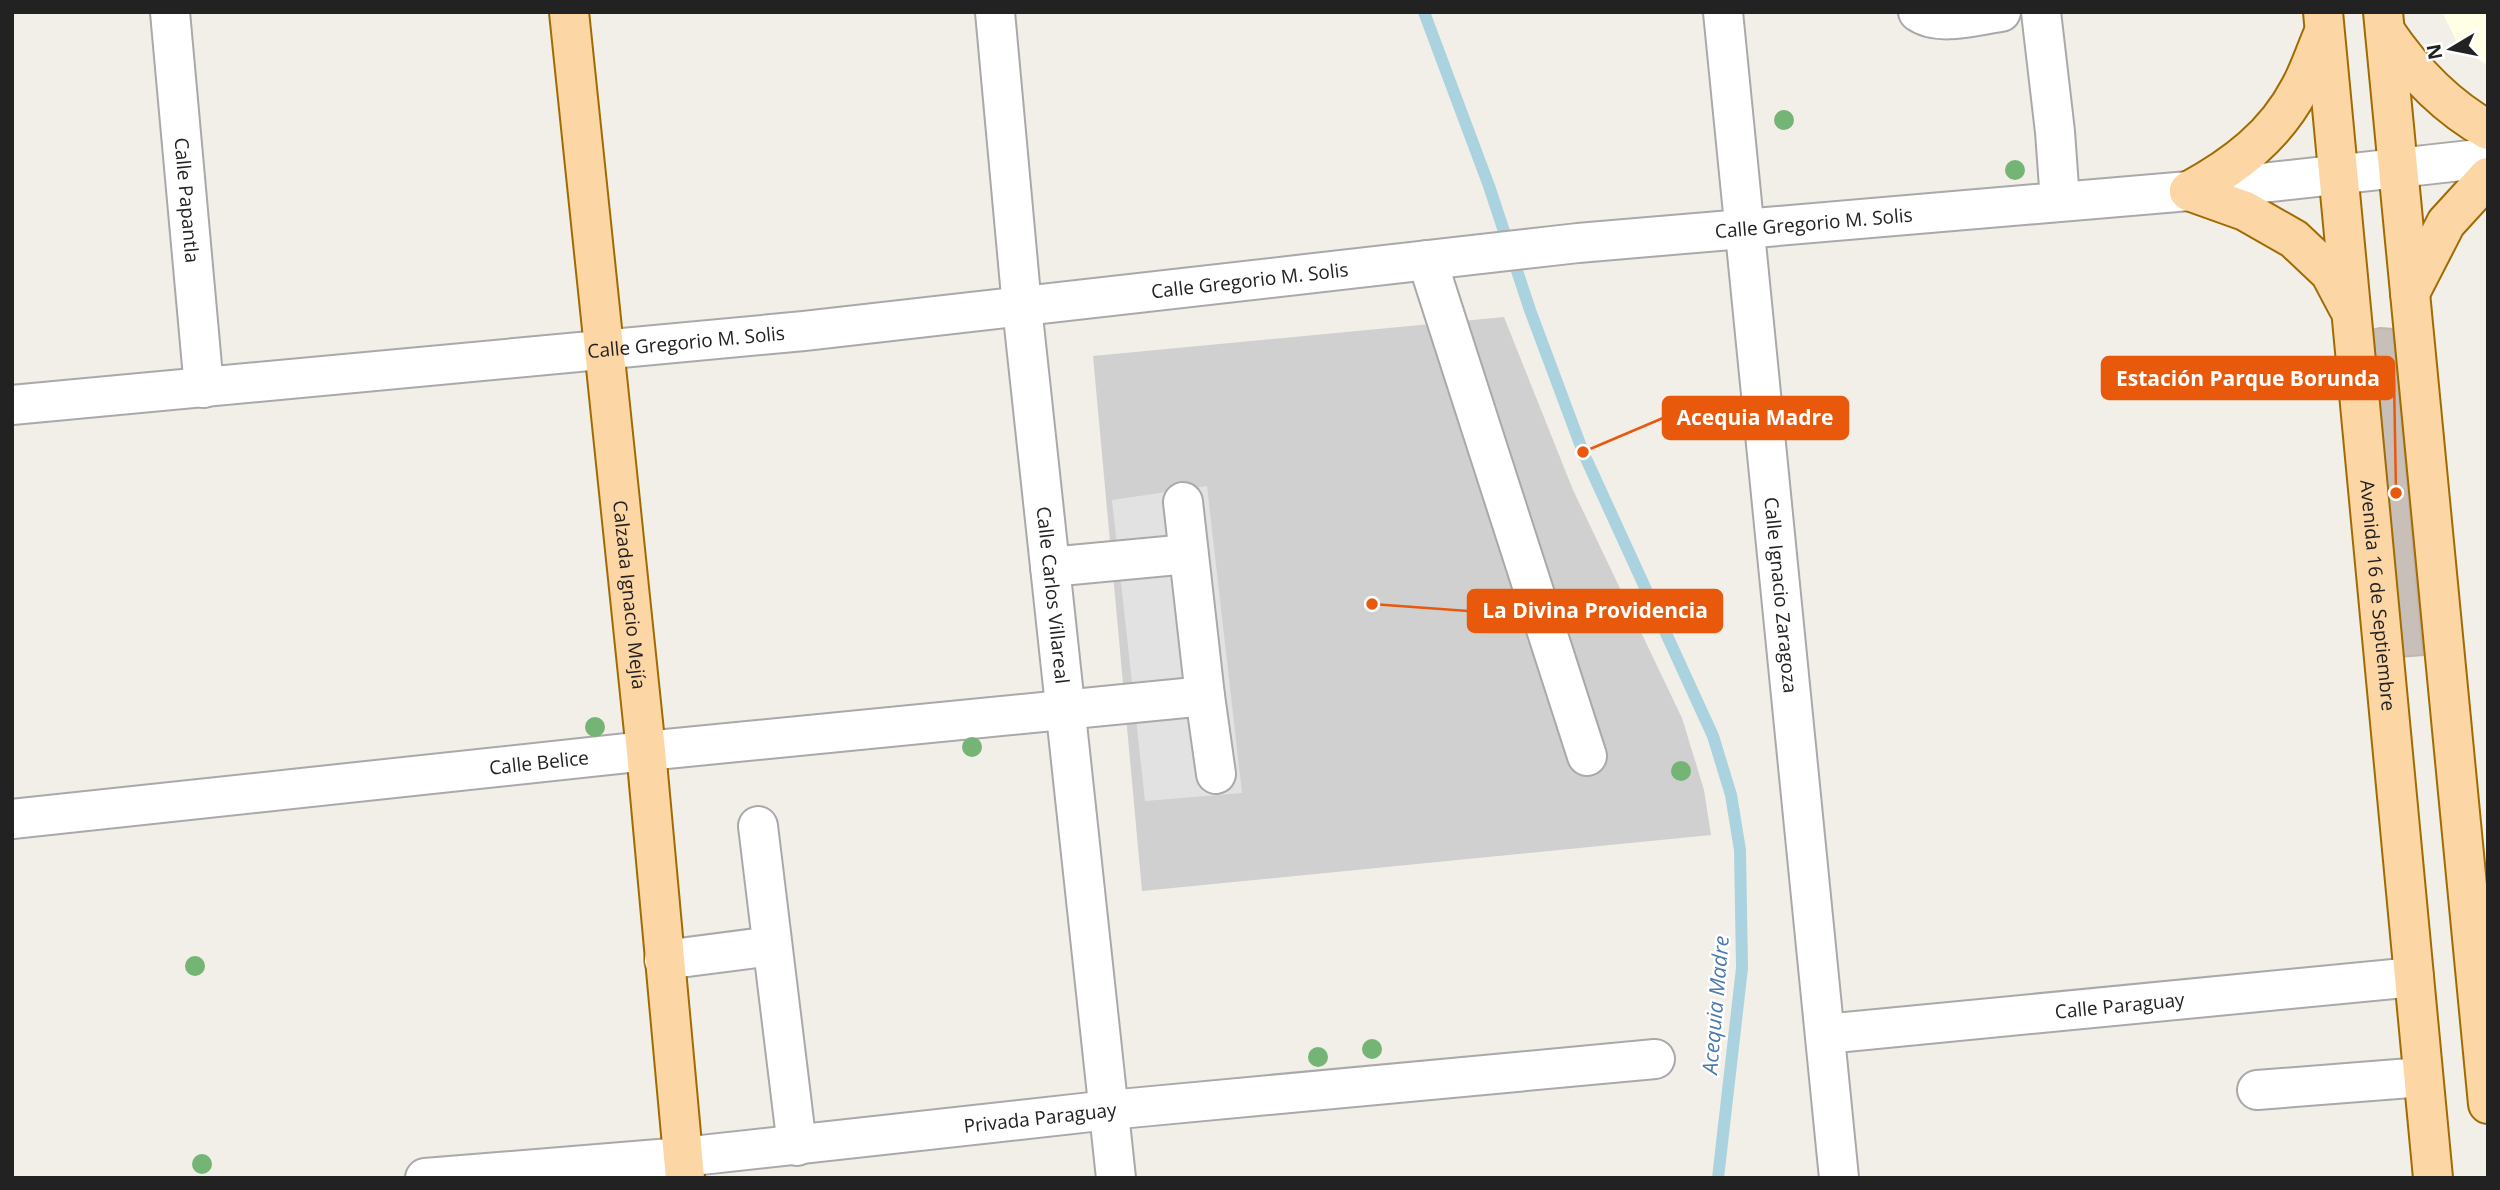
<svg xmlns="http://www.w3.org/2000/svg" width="2500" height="1190" font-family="'Open Sans',sans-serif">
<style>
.education{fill:#ffffe5}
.religious{fill:#d0d0d0}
.parking{fill:#e2e2e2}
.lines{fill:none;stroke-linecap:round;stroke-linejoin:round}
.stream{stroke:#aad3df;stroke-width:12}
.building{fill:#c7bfb8;stroke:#c4b6ab;stroke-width:2}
.minor-casing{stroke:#a9a9a9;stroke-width:42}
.major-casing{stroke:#a06b00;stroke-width:42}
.minor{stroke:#fff;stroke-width:38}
.major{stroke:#fcd6a4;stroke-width:38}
.tree{fill:#74b475}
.labels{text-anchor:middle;stroke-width:5;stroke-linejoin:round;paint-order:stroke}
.street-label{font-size:19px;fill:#222;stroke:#fff}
.water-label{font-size:21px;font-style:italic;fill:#4a7aab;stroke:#fff}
.leader{fill:none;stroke:#e8590c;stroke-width:2.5}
.callout-dot{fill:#e8590c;stroke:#fff;stroke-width:2.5}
.callout{fill:#e8590c;stroke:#e8590c;stroke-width:2.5}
.callout-label{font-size:21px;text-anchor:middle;font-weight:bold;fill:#fff}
</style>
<rect width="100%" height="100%" fill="#f2efe9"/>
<path class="education" d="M2442 12H2488V66L2459 46Z"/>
<path class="religious" d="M1504 317 1573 490 1682 718 1704 790 1711 835 1142 891 1093 356Z"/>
<path class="parking" d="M1207 486 1242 793 1145 801 1112 500Z"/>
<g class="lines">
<path class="stream" d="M1424 12 1489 186 1530 310 1583 452 1713 736 1731 795 1740 850 1742 968 1718 1178"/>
</g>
<path class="building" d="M2380 328 2393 329 2423 655 2399 657 2367 331Z"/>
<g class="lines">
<g class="minor-casing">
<g id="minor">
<path id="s1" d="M170 12 204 388"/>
<path id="s2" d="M995 12 1022 307 1116 1178"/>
<path id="s3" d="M1723 12 1839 1178"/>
<path d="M1918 12C1939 27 1977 15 2001 12"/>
<path d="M2041 12 2055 132 2060 201"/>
<path d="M1427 260 1587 756"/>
<path id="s4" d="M12 405 804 331 1578 243 2189 191 2488 158"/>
<path d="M1050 567 1188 554"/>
<path d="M1205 696 1216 774"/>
<path id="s5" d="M12 819 646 751 1205 696 1183 502"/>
<path d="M758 826 797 1146"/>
<path d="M664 960 772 946"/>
<path id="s6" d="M1825 1034 2414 977"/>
<path d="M2257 1090 2423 1077"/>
<path id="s7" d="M425 1178 683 1157 1109 1110 1655 1059"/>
</g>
</g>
<g class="major-casing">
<g id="major">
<path id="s8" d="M569 12 646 751 685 1178"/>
<path id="s9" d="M2323 12 2433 1178"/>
<path d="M2383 12 2488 1104"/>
<path d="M2385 31C2412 71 2445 106 2488 130"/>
<path d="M2189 191C2235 166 2275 136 2300 88 2310 70 2316 50 2324 32"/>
<path d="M2189 191 2245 211 2294 239 2330 273 2348 307"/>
<path d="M2410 293 2446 223 2488 177"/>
</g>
</g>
<use href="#minor" class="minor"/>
<use href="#major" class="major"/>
</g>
<g class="tree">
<circle cx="1784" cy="120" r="10"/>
<circle cx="2015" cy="170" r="10"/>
<circle cx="595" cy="727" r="10"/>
<circle cx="972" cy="747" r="10"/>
<circle cx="1681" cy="771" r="10"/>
<circle cx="195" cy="966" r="10"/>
<circle cx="1372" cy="1049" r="10"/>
<circle cx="1318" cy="1057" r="10"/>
<circle cx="202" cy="1164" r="10"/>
</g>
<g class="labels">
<g class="street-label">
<text dy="7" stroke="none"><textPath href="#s1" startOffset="189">Calle Papantla</textPath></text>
<text dy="7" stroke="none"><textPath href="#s4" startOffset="1811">Calle Gregorio M. Solis</textPath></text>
<text dy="7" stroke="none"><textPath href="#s4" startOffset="1244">Calle Gregorio M. Solis</textPath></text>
<text dy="7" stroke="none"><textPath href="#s4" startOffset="677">Calle Gregorio M. Solis</textPath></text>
<text dy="7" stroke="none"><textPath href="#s8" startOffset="586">Calzada Ignacio Mejía</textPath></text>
<text dy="7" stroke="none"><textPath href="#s2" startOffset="586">Calle Carlos Villareal</textPath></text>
<text dy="7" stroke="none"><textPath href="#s3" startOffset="586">Calle Ignacio Zaragoza</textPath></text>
<text dy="7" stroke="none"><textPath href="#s9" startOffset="586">Avenida 16 de Septiembre</textPath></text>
<text dy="7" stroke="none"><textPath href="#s5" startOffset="530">Calle Belice</textPath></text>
<text dy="7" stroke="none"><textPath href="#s6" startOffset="296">Calle Paraguay</textPath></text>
<text dy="7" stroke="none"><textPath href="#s7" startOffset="618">Privada Paraguay</textPath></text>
</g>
<g class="water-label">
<text transform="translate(1716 1005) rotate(-85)" y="7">Acequia Madre</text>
</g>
</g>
<path class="leader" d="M2396 493L2394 378M1583 452L1663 418M1372 604L1468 611"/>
<g class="callout-dot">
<circle cx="2396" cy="493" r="7"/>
<circle cx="1583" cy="452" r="7"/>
<circle cx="1372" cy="604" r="7"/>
</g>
<g class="callout">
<rect x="2102" y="357" width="292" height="42" rx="7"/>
<rect x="1663" y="397" width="185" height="42" rx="7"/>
<rect x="1468" y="590" width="254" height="42" rx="7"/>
</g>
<g class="callout-label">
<text x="2248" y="386">Estación Parque Borunda</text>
<text x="1755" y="425">Acequia Madre</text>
<text x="1595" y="618">La Divina Providencia</text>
</g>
<rect width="2500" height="1190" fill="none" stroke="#222222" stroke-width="28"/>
<g transform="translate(2451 49) rotate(260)" stroke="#ffffff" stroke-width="5" paint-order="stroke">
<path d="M0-5L12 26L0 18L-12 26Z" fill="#222222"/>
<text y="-10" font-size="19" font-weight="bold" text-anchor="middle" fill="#222222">N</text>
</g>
</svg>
